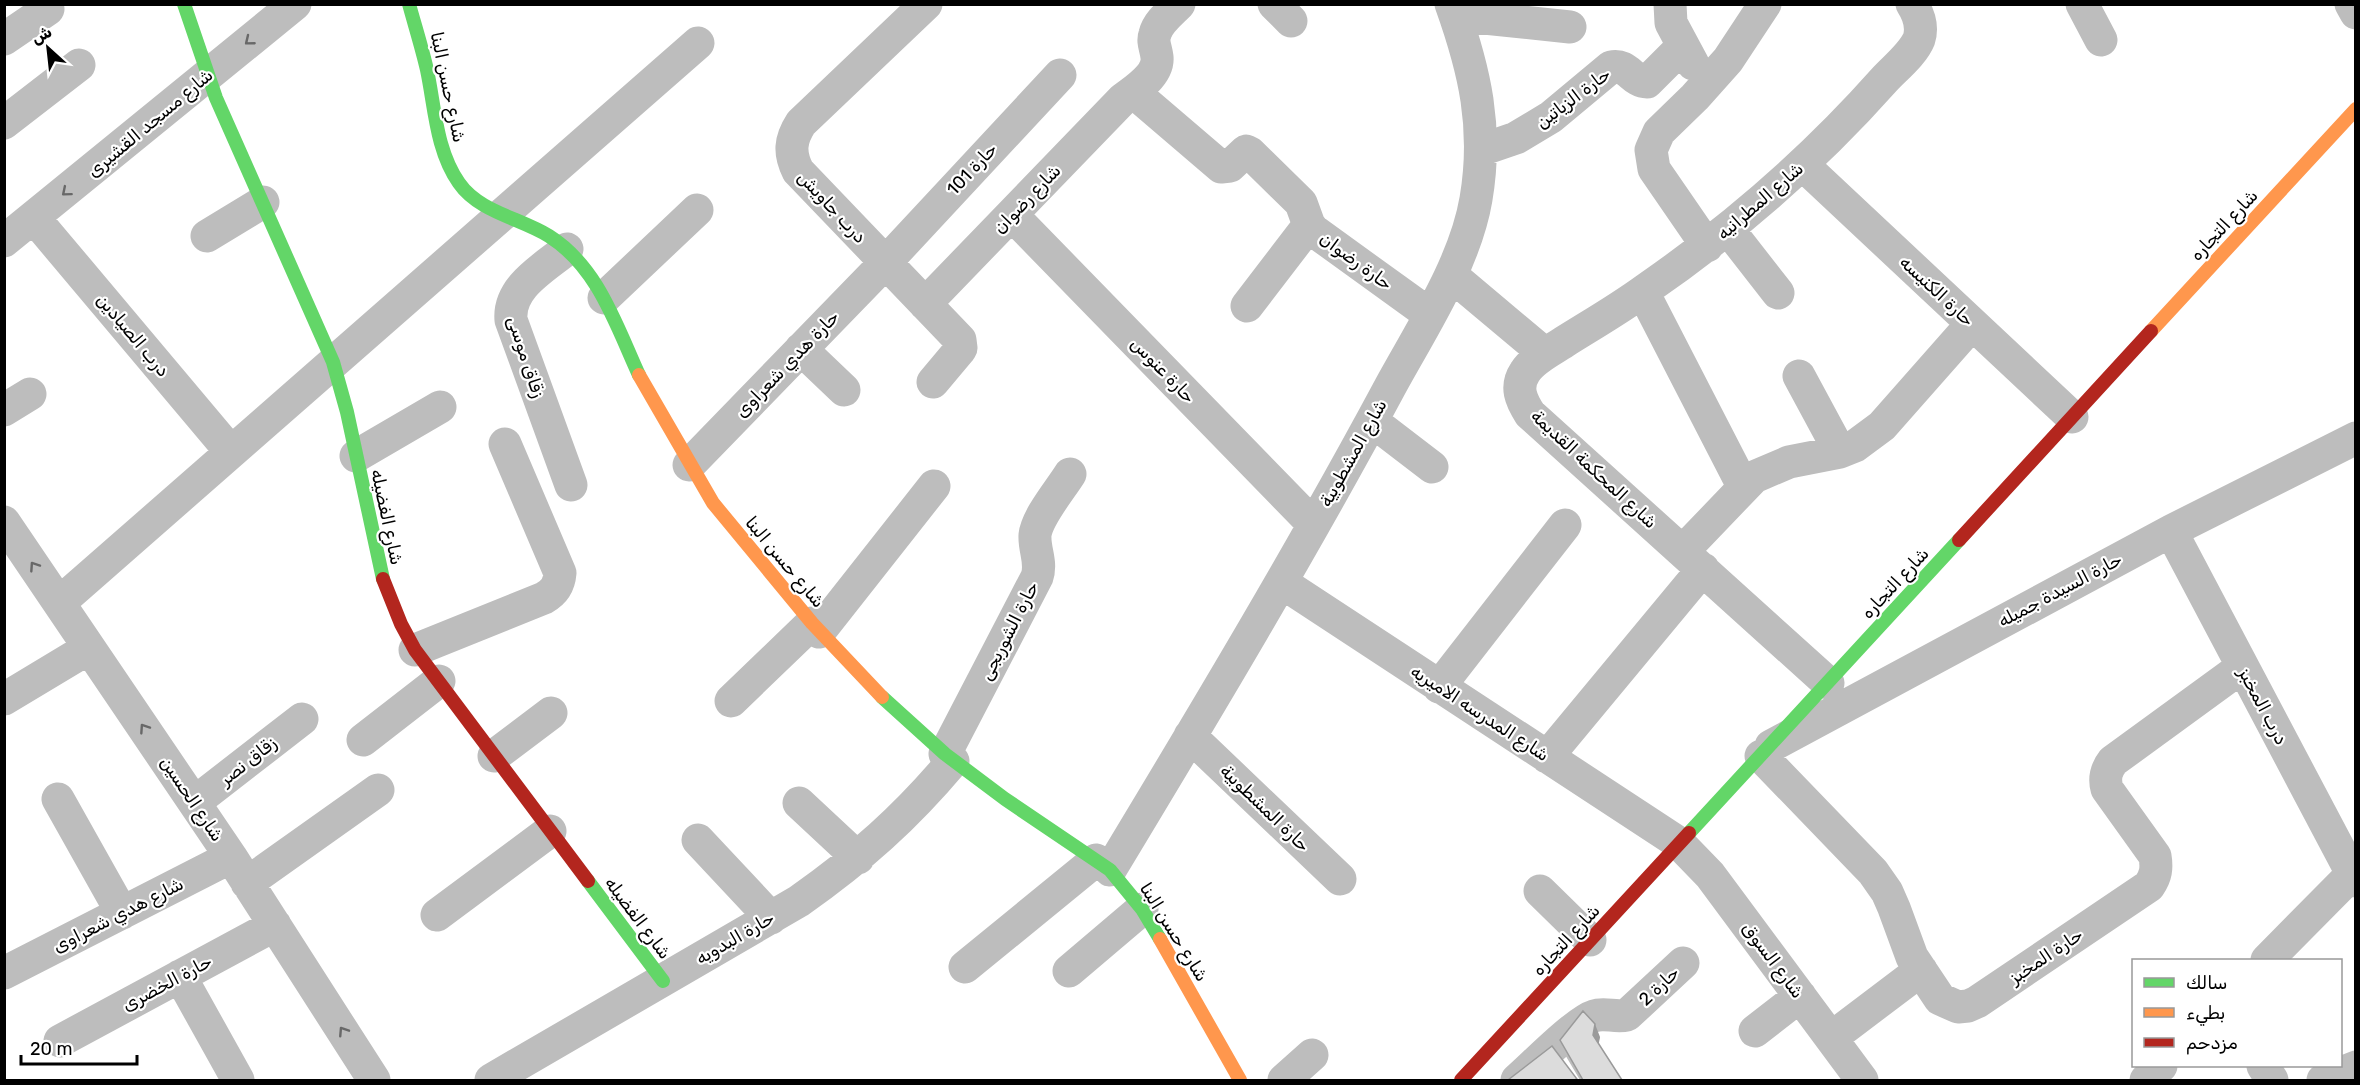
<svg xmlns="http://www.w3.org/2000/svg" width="2360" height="1085" font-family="Rubik,Cairo,sans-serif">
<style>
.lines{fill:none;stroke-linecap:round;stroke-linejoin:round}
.street{stroke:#bdbdbd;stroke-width:33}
.fast{stroke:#63d668;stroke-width:14}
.slow{stroke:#ff974d;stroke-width:14}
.jam{stroke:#b3261e;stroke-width:14}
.wall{fill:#bdbdbd}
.shaded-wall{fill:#9a9a9a}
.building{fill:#dcdcdc;stroke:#9a9a9a;stroke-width:1.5}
.oneway{stroke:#686868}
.labels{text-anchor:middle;stroke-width:4.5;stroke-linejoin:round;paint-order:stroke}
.street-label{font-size:18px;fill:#000;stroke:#fff}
</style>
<rect width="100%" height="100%" fill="#fff"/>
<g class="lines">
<path class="street" d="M926 4 801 123C790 140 789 153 798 171L960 340 961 348 959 351 933 382
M1274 4 1291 21
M1670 4 1671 23 1693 64
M2082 4 2101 40
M2351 4 2356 13
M1455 15 1570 27
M4 39 48 9
M1130 95 1138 96 1221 167 1230 166 1246 151 1250 153 1301 203 1309 225 1314 231 1429 314
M4 123 79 65
M1481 150 1516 138 1551 117 1611 67C1628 63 1632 82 1647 82L1683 46
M1802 164 2072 417
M1012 215 1313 524
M35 219 231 452
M1728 229 1778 293
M207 236 263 202
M4 241 295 4
M1707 246 1654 169 1651 150 1659 132 1695 97 1728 60 1765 4
M567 249C544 268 508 287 511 320L571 485
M1451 275 1545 354
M1643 292 1743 486
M604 298 697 210
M925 304 1123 99C1136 90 1159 74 1157 57 1156 48 1152 42 1155 34 1158 22 1170 13 1179 4
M1247 306 1309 225
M801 349 844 390
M1799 376 1840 452
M4 410 30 394
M1372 421 1432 467
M356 456 440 407
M689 465 885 263 1060 75
M4 522 231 857 374 1080
M2171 531 2356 881
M1683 551 1754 477 1789 462 1840 452 1855 446 1882 426 1972 324
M1281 582 1679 843 1710 875 1862 1080
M59 603 698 43
M819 632 934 486
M415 650 544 598C555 592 559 585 560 573L505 444
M1828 683 1530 414C1521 400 1515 387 1525 372 1533 359 1552 350 1564 342 1591 325 1619 309 1645 290 1732 230 1813 160 1884 80 1895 68 1913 54 1919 39 1923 26 1919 15 1912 4
M1439 687 1565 525
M4 699 89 648
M731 701 812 623
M1190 736 1340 879
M363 740 439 681
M1771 746 2171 531 2356 438
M945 754 1037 577C1042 562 1034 550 1035 535 1037 517 1060 490 1070 474
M494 756 551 713
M1761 756 1873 872 1887 892 1894 908 1912 957 1940 999 1958 1007 1968 1006 1977 1002 2149 886C2156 876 2157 868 2155 856L2107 789C2104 778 2106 770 2113 761L2242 667
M1547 757 1703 569
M58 799 122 913
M195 802 302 719
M799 803 858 858
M698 840 771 918
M1110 870C1206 711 1302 551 1390 387 1421 330 1465 264 1476 199 1488 128 1475 71 1451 4
M247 883 378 790
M1540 891 1590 940
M437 915 550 831
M2267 960 2352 874
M965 967 1096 860
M1069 971 1142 909
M4 973 231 857
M180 976 238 1080
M1755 1031 1800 996
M1831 1038 1921 970
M60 1041 275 925
M2263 1066 2272 1080
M491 1080 799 901C860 858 905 818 953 761
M1284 1080 1312 1055
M1517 1080C1533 1066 1577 1021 1594 1016 1605 1012 1615 1018 1627 1015L1683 963
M2146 1080 2161 1066
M2323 1080 2356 1067"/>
<path class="fast" d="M184 4 216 98 333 362 347 412 383 579
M409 4C415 26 422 48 427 70 435 108 436 150 459 183 479 212 520 218 549 236 598 267 616 325 639 375
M882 697 945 754 1005 799 1110 870 1142 909 1160 939
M1689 833 1959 540
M588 881 663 981"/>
<path class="slow" d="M2151 331 2356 109
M639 375 713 503 812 623 882 697
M1160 939 1240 1080"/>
<path class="jam" d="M1959 540 2151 331
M383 579 401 624 415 650 588 881
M1461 1080 1689 833"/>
</g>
<path class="wall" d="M1600 1037 1598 1043 1622 1080H1580L1564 1053 1560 1040Z"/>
<path class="shaded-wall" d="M1595 1024 1600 1037 1598 1048 1593 1035Z"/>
<path class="building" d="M1583 1011 1595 1024 1593 1035 1622 1080H1583L1560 1040Z
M1552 1046 1577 1079 1574 1080H1508Z"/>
<defs><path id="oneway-chevron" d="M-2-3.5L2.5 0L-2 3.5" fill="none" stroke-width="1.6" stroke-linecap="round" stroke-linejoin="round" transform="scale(1.5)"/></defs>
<g class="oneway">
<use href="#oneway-chevron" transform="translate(249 41) rotate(141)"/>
<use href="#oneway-chevron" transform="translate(66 192) rotate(140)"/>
<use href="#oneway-chevron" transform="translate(34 566) rotate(-124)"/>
<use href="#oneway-chevron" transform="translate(144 728) rotate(-124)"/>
<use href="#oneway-chevron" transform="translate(343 1031) rotate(-123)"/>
</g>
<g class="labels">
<g class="street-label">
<text transform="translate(448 87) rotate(78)" y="6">شارع حسن البنا</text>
<text transform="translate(1573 98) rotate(-37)" y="6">حارة الزياتين</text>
<text transform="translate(150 123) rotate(-40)" y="6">شارع مسجد القشيرى</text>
<text transform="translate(972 169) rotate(-47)" y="6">حارة 101</text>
<text transform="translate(1027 199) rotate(-46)" y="6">شارع رضوان</text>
<text transform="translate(1760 201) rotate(-41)" y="6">شارع المطرانيه</text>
<text transform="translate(832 207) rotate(47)" y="6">درب جاويش</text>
<text transform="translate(2224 225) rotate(-47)" y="6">شارع التجاره</text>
<text transform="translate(1356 261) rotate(36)" y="6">حارة رضوان</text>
<text transform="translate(1937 291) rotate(43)" y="6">حارة الكنيسه</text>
<text transform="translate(133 335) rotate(50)" y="6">درب الصيادين</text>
<text transform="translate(526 357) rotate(72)" y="6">زقاق موسى</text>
<text transform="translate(787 364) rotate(-46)" y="6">حارة هدي شعراوى</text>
<text transform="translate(1163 370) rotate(46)" y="6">حارة عنوس</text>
<text transform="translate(1353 453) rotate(-61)" y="6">شارع المشطوبية</text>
<text transform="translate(1594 469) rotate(43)" y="6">شارع المحكمة القديمة</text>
<text transform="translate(387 517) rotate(78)" y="6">شارع الفضيله</text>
<text transform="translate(785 562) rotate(50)" y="6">شارع حسن البنا</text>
<text transform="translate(1895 583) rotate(-47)" y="6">شارع التجاره</text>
<text transform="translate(2060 590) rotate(-28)" y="6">حارة السيدة جميله</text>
<text transform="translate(1009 631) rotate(-63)" y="6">حارة الشوربجى</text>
<text transform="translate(2263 706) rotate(62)" y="6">درب المخبز</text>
<text transform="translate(1480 713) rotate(33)" y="6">شارع المدرسه الاميريه</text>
<text transform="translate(248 761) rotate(-38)" y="6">زقاق نصر</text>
<text transform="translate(192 799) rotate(56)" y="6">شارع الحسين</text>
<text transform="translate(1265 808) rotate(44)" y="6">حارة المشطوبية</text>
<text transform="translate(118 915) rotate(-27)" y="6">شارع هدي شعراوى</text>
<text transform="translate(638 918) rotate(53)" y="6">شارع الفضيله</text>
<text transform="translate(1174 932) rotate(58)" y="6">شارع حسن البنا</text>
<text transform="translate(735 938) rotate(-30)" y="6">حارة البدويه</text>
<text transform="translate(1566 940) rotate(-47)" y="6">شارع التجاره</text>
<text transform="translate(2046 956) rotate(-34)" y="6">حارة المخبز</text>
<text transform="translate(1773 960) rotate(53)" y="6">شارع السوق</text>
<text transform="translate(167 983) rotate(-28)" y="6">حارة الخضرى</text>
<text transform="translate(1659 986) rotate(-44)" y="6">حارة 2</text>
</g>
</g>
<rect width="2360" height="1085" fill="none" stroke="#000000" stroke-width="12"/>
<rect x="2132" y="959" width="210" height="108" fill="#ffffff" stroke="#999999" stroke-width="1.5"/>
<rect x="2144" y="978" width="30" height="9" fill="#63d668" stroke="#999999" stroke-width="1.5"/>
<text x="2186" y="989" font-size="18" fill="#000000">سالك</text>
<rect x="2144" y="1008" width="30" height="9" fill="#ff974d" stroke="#999999" stroke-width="1.5"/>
<text x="2186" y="1019" font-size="18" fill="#000000">بطيء</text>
<rect x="2144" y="1038" width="30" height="9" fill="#b3261e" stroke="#999999" stroke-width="1.5"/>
<text x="2186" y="1049" font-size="18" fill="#000000">مزدحم</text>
<g transform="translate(48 48) rotate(333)" stroke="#ffffff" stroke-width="4.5" paint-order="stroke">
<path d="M0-4.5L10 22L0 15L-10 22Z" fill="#000000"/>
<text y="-9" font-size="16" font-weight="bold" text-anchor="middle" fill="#000000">ش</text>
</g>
<path d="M21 1055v9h116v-9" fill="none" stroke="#000000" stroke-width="3"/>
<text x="30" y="1055" font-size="18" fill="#000000" stroke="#ffffff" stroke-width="4.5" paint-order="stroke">20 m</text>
</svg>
